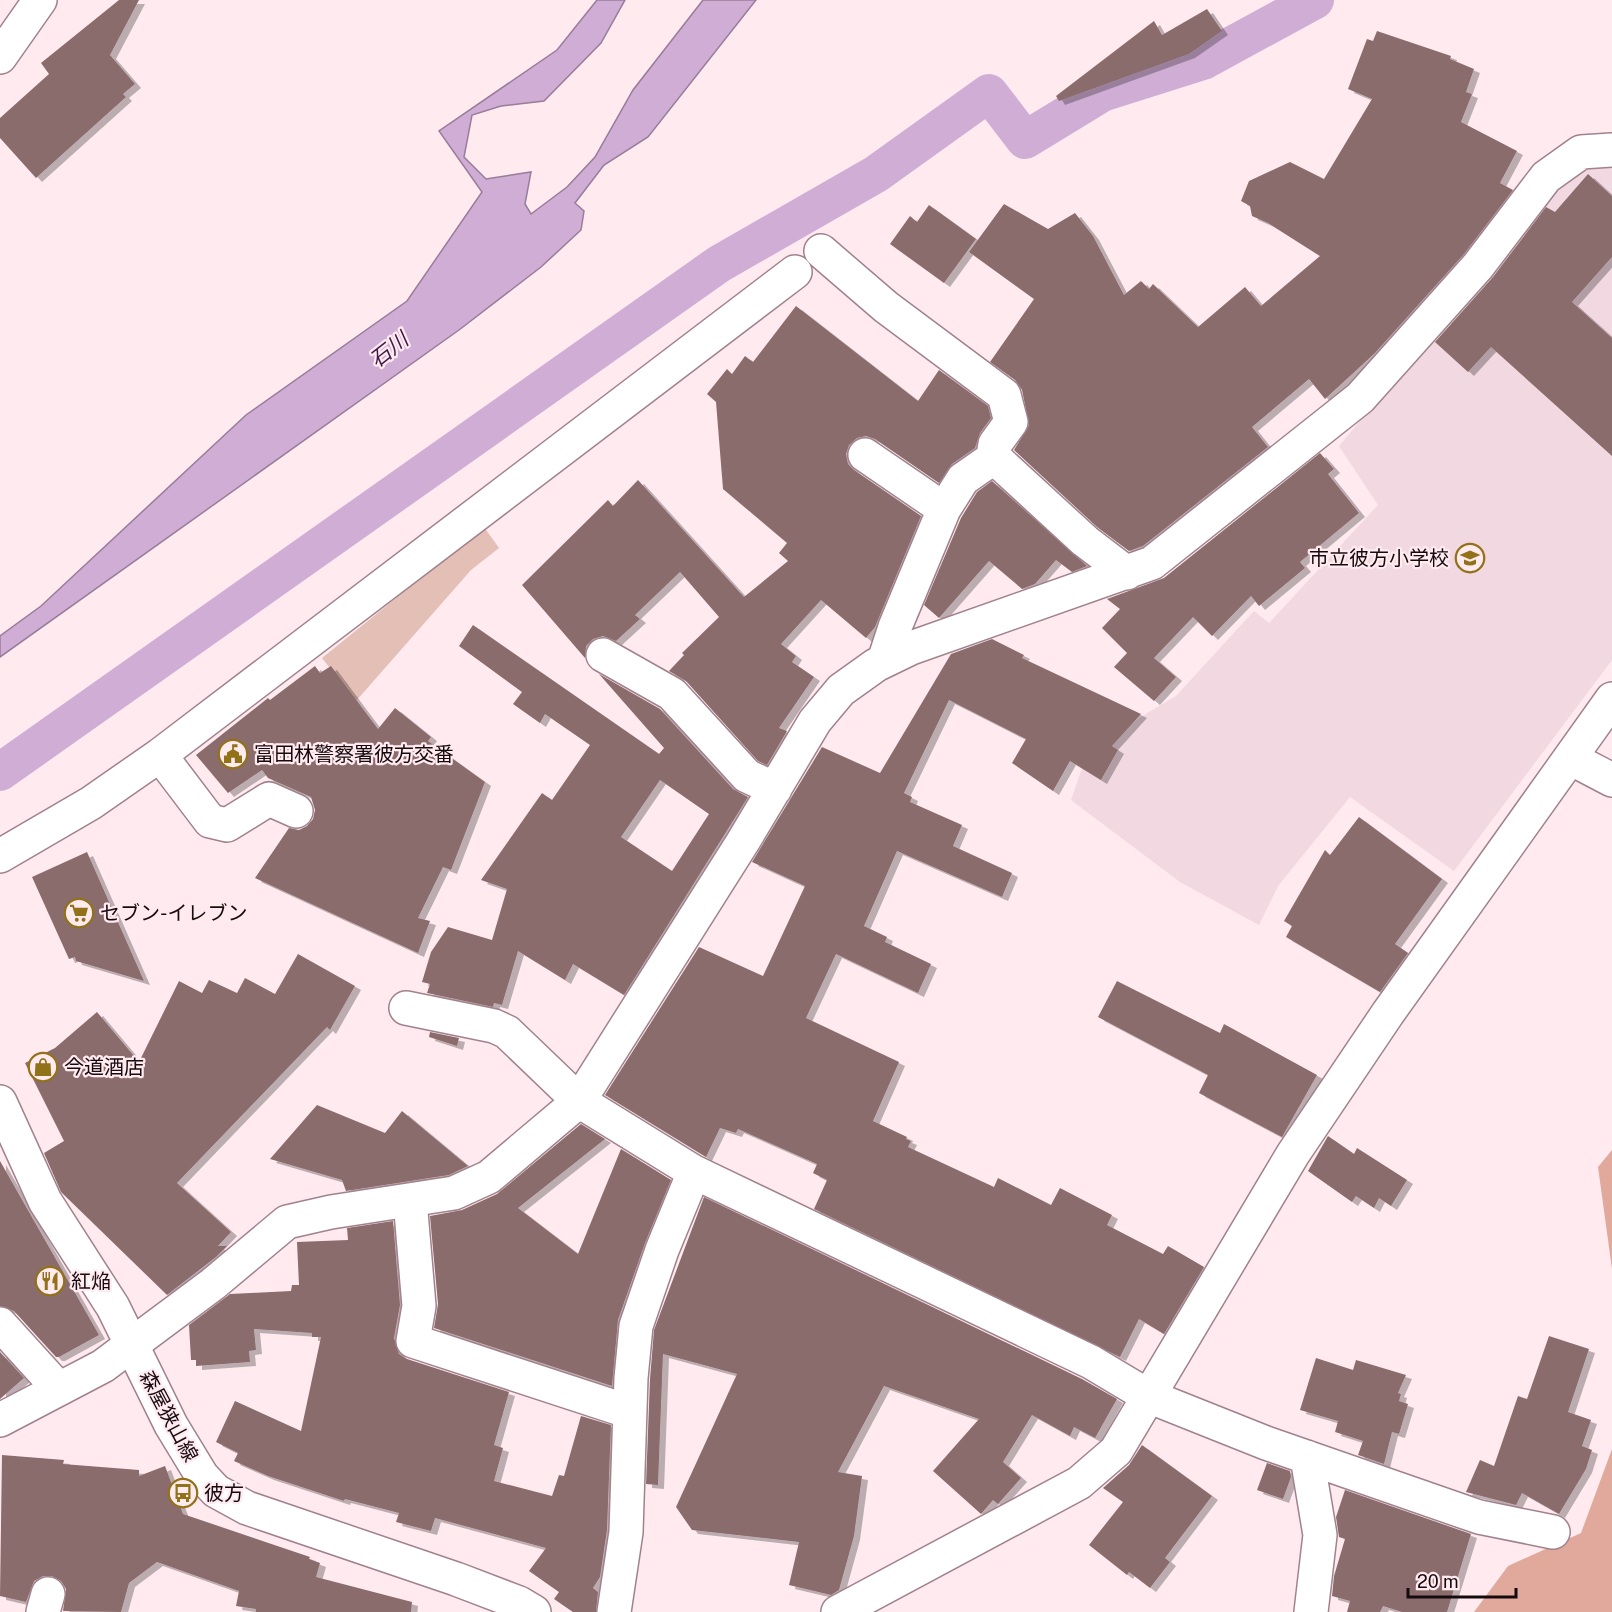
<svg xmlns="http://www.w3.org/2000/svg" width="1612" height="1612" font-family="'Public Sans','Noto Sans JP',sans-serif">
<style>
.built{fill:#f2d8e0}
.green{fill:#e4bfb6}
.forest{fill:#e0a99c}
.water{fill:#d0add5;stroke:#987c99;stroke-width:1.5}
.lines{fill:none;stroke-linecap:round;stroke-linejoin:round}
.canal{stroke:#d0add5;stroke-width:38}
.building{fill:#8b6c6d;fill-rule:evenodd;filter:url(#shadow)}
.street-casing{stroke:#a1828c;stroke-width:36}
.secondary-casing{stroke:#a1828c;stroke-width:36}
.highway-casing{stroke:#a1828c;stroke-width:36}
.street{stroke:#fff;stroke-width:33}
.secondary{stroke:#fff;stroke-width:33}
.highway{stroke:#fff;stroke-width:33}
.labels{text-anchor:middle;stroke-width:4.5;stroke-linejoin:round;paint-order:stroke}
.poi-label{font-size:20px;fill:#150a0e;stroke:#ffeaf0;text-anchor:start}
.street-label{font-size:20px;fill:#150a0e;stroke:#ffeaf0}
.water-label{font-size:21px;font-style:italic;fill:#421849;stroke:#ffeaf0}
</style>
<defs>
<filter id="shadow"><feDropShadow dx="6" dy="4" stdDeviation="0" flood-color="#0004"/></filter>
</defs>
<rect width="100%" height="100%" fill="#ffeaf0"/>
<path class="built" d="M1612 164V660L1454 871 1350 797 1278 886 1259 925 1180 882 1071 800 1085 760 1139 718 1176 696 1254 611 1269 623 1378 505 1339 446 1546 199 1581 168Z"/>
<path class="green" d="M484 527 499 548 471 570 356 701 322 658Z"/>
<path class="forest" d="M1612 1150V1269L1598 1167Z
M1612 1449V1612H1474L1508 1566 1581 1533Z"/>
<path class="water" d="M597 0H625L601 43 544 101 501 106 472 115 464 157 486 179 531 172 525 204 531 214 567 187 595 157 633 90 703 0H756L648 137 604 165 575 203 584 211 581 230 541 267 459 330 0 657V636L41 606 246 415 407 301 482 192 439 131 557 50Z"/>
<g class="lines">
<path class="canal" d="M0 772 719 264 876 174 989 93 1025 140 1102 93 1203 61 1315 0"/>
</g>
<path class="building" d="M119 0H139L110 55 135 84 123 94 126 97 36 178 0 138V118L49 74 41 63Z
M1207 9 1222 31 1189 54 1059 101 1056 96 1154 21 1162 35Z
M1377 31 1451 56 1450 59 1474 69 1466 92 1472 94 1461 122 1517 151 1500 183 1513 190 1464 254 1375 353 1325 399 1309 379 1252 427 1268 447 1143 546 1129 551 1097 527 1014 450 1029 425 1022 390 1015 380 990 362 1034 299 969 252 1004 204 1048 229 1075 213 1093 236 1124 295 1141 281 1149 289 1153 284 1198 327 1245 287 1261 306 1320 256 1268 223 1252 216 1250 206 1241 201 1249 181 1290 162 1324 179 1372 99 1348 89 1367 39 1373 41Z
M1588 174 1612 196V257L1572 302 1612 338V456L1491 347 1468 372 1435 342 1493 277 1546 207 1555 212Z
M929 205 976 239 944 283 890 244 910 216 917 222Z
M796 306 918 401 939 370 988 406 991 418 980 433 975 448 952 464 939 483 875 439 866 436 857 438 849 445 846 454 848 464 854 470 921 516 875 627 866 638 821 600 781 644 796 656 792 662 814 677 779 728 787 731 767 765 758 761 686 681 669 671 684 655 682 653 719 617 680 572 635 615 640 619 616 641 603 636 593 639 586 646 585 658 522 585 608 500 613 506 638 480 744 597 788 561 779 553 787 543 723 489 716 402 707 394 727 369 732 374 745 356 753 362Z
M1320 453 1334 469 1328 474 1359 513 1300 562 1305 568 1259 606 1251 596 1212 636 1193 617 1154 658 1176 677 1154 701 1114 667 1127 653 1102 628 1120 609 1107 599 1164 578Z
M992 481 1087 566 1072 572 1056 560 1035 584 1022 589 989 561 939 618 924 605 961 518 977 492Z
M473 625 659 754 664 748 599 674 660 709 733 789 748 797 624 995 573 964 565 980 518 951 502 1005 494 1003 493 1007 427 993 430 984 422 982 431 952 448 927 492 940 507 889 481 880 542 793 552 800 590 745 545 714 540 723 513 704 522 692 459 646ZM660 780 709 814 672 871 621 837Z
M992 639 1024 655 1022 658 1141 714 1112 746 1118 750 1101 780 1070 761 1053 791 1012 763 1026 739 949 700 904 793 912 797 910 802 962 825 953 846 1012 873 1002 897 897 851 864 926 887 937 885 942 931 964 918 993 836 954 806 1018 899 1062 873 1121 907 1137 906 1139 911 1141 908 1147 994 1187 998 1178 1051 1205 1060 1188 1112 1215 1107 1225 1163 1254 1168 1246 1204 1267 1164 1334 1139 1319 1120 1357 814 1209 827 1180 813 1173 817 1164 738 1129 736 1133 720 1128 706 1157 605 1095 699 947 763 976 805 886 752 862 822 747 880 773 951 654Z
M315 666 320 673 331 666 378 729 395 708 431 737 428 741 485 782 451 870 443 867 418 918 430 921 418 953 255 878 289 828 299 830 307 826 313 819 315 810 311 797 268 778 262 770 228 793 196 755 268 698 270 700Z
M1359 817 1442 879 1395 944 1408 953 1380 992 1286 937 1292 926 1284 921 1325 850 1330 855Z
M87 852 144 981 76 961 75 957 69 959 32 877Z
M298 954 355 986 330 1030 327 1027 177 1183 231 1232 218 1246H227L216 1257 167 1295 61 1192 44 1153 64 1141 25 1063 55 1048 97 1012 139 1062 179 981 202 993 209 980 237 993 245 978 275 994Z
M1117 981 1220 1033 1224 1024 1317 1075 1282 1137 1199 1093 1208 1075 1098 1017Z
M430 1032 459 1038 457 1046 429 1037Z
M317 1105 385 1133 402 1111 468 1166 449 1175 346 1191 342 1180 270 1159Z
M581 1124 605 1139 518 1208 578 1254 621 1149 671 1180 645 1243 618 1320 612 1386 434 1328 438 1304 430 1216 462 1210 497 1194Z
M1328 1136 1354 1154 1357 1148 1407 1180 1391 1206 1379 1198 1374 1208 1356 1196 1352 1202 1308 1171Z
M0 1161 99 1335 59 1357H56L14 1311 0 1306Z
M704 1197 1082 1379 1117 1399 1095 1438 1074 1427 1070 1436 1032 1415 1003 1462 1021 1478 998 1504 993 1500 981 1514 933 1471 979 1419 884 1386 838 1472 862 1476 854 1536 839 1590 831 1595 789 1585 799 1542 692 1530 676 1507 737 1374 663 1354 658 1485 646 1484 650 1379 654 1330Z
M393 1221 400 1305 394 1338 399 1354 407 1359 509 1392 494 1445 503 1448 494 1481 552 1496 559 1475 564 1476 581 1416 611 1425 607 1530 600 1577 593 1588 598 1592 596 1612H573L554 1599 559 1592 529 1571 546 1548 435 1518 431 1531 396 1522 399 1513 345 1499 344 1501 268 1476 234 1461 238 1453 216 1442 235 1401 301 1431 321 1337H312V1333L254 1329 256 1350 249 1351 250 1362 196 1366V1360H191L189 1325 230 1294 291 1291 292 1285H299L297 1242 348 1240 347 1228Z
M1549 1336 1589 1349 1568 1412 1591 1420 1582 1446 1592 1450 1586 1469 1559 1514 1522 1493 1516 1505 1466 1492 1480 1460 1494 1466 1518 1396 1527 1399Z
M0 1352 24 1378 0 1399Z
M1316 1358 1353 1370 1356 1360 1406 1375 1398 1393 1401 1394 1399 1401 1408 1404 1399 1434 1392 1432 1384 1464 1358 1455 1363 1441 1335 1432 1338 1421 1300 1410Z
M1142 1445 1212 1496 1165 1558 1170 1562 1150 1588 1129 1572 1127 1575 1089 1545 1123 1502 1103 1488 1129 1465Z
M2 1455 64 1460 63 1464 139 1470V1476L165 1466 183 1514 310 1557 309 1559 320 1563 316 1577 412 1602 411 1612H256V1609L236 1606 239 1591 157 1562 129 1583 121 1612 63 1611 66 1589 61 1581 52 1576H43L34 1581 26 1602 0 1596Z
M1267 1463 1290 1471 1291 1477 1283 1499 1257 1490Z
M1345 1490 1471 1534 1447 1612H1402L1383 1606 1380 1612H1347L1350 1601 1332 1596 1334 1576 1345 1539 1339 1537 1336 1517Z"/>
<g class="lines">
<g class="street-casing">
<path id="street" d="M821 251 886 307 1004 395 1011 422 995 444 992 462
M865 455 944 509
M603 655 672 694 747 776 775 789
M884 661 895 627 944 509 963 479 986 463 998 461 1085 541 1127 573
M160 755 210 821 227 825 269 799 296 811
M1570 758 1612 780
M0 856 91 803 160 755 795 272
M406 1008 494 1026 507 1032 579 1101 694 1172 1091 1362 1148 1396 1266 1443 1479 1517 1553 1532
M410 1200 419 1306 413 1341 630 1412
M0 1324 59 1389
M0 1420 103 1366 213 1284 287 1222 331 1212 454 1193 489 1177 579 1101 744 840 815 721 841 690 876 665 911 648 1152 563 1360 398 1478 266 1546 177 1581 152 1612 150
M1307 1457 1320 1535 1311 1612
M43 1612 48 1594
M614 1612 626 1532 631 1378 636 1326 662 1250 694 1172
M838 1612 1079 1483 1116 1451 1293 1154 1388 1013 1612 699"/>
</g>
<g class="secondary-casing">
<path id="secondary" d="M0 1102 45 1201 113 1307 171 1425 202 1476 216 1491 247 1508 456 1579 519 1603 534 1612"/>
</g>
<g class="highway-casing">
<path id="highway" d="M0 57 40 0"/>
</g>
<use href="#street" class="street"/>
<use href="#secondary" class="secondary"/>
<use href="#highway" class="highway"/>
</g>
<defs>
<g id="school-ring" transform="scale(1.5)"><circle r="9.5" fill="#ffeaf0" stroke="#917218" stroke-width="1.5"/><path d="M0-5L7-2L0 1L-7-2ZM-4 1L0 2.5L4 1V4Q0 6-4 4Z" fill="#917218"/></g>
<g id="civic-ring" transform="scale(1.5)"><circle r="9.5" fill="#ffeaf0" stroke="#917218" stroke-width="1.5"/><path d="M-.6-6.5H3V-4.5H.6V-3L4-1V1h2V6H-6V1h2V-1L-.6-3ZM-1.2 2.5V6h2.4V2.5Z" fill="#917218"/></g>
<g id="supermarket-ring" transform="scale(1.5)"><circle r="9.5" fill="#ffeaf0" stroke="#917218" stroke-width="1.5"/><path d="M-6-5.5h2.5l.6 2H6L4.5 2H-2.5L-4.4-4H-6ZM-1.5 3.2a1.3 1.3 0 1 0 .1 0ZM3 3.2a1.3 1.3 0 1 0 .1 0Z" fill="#917218"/></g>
<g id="shop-ring" transform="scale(1.5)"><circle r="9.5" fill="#ffeaf0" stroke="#917218" stroke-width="1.5"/><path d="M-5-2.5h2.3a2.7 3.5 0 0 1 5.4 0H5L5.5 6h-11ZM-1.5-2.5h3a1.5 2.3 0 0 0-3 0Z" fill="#917218"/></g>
<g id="restaurant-ring" transform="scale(1.5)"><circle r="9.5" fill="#ffeaf0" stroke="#917218" stroke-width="1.5"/><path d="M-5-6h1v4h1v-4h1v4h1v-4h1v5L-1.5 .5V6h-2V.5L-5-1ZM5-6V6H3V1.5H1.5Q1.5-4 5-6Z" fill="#917218"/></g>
<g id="bus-ring" transform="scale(1.5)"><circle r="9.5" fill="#ffeaf0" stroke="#917218" stroke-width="1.5"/><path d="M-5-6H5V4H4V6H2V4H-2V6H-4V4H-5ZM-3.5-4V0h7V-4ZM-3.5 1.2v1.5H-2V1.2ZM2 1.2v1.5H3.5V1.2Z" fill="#917218"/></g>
</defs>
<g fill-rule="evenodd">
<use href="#school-ring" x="1470" y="558"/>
<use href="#civic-ring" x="233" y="754"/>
<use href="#supermarket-ring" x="79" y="913"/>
<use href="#shop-ring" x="43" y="1067"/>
<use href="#restaurant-ring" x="50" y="1281"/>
<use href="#bus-ring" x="183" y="1493"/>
</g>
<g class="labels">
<g class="poi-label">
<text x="1449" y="565" text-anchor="end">市立彼方小学校</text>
<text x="254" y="761">富田林警察署彼方交番</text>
<text x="100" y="920">セブン-イレブン</text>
<text x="64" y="1074">今道酒店</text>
<text x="71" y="1288">紅焔</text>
<text x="204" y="1500">彼方</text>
</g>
<g class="street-label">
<text transform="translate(169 1416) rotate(62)" y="7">森屋狭山線</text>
</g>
<g class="water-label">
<text transform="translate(389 350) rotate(-38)" y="7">石川</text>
</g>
</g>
<path d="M1408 1588v9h108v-9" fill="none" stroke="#150a0e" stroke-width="3"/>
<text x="1417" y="1588" font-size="18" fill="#150a0e" stroke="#ffeaf0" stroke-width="4.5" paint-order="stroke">20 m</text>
</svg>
